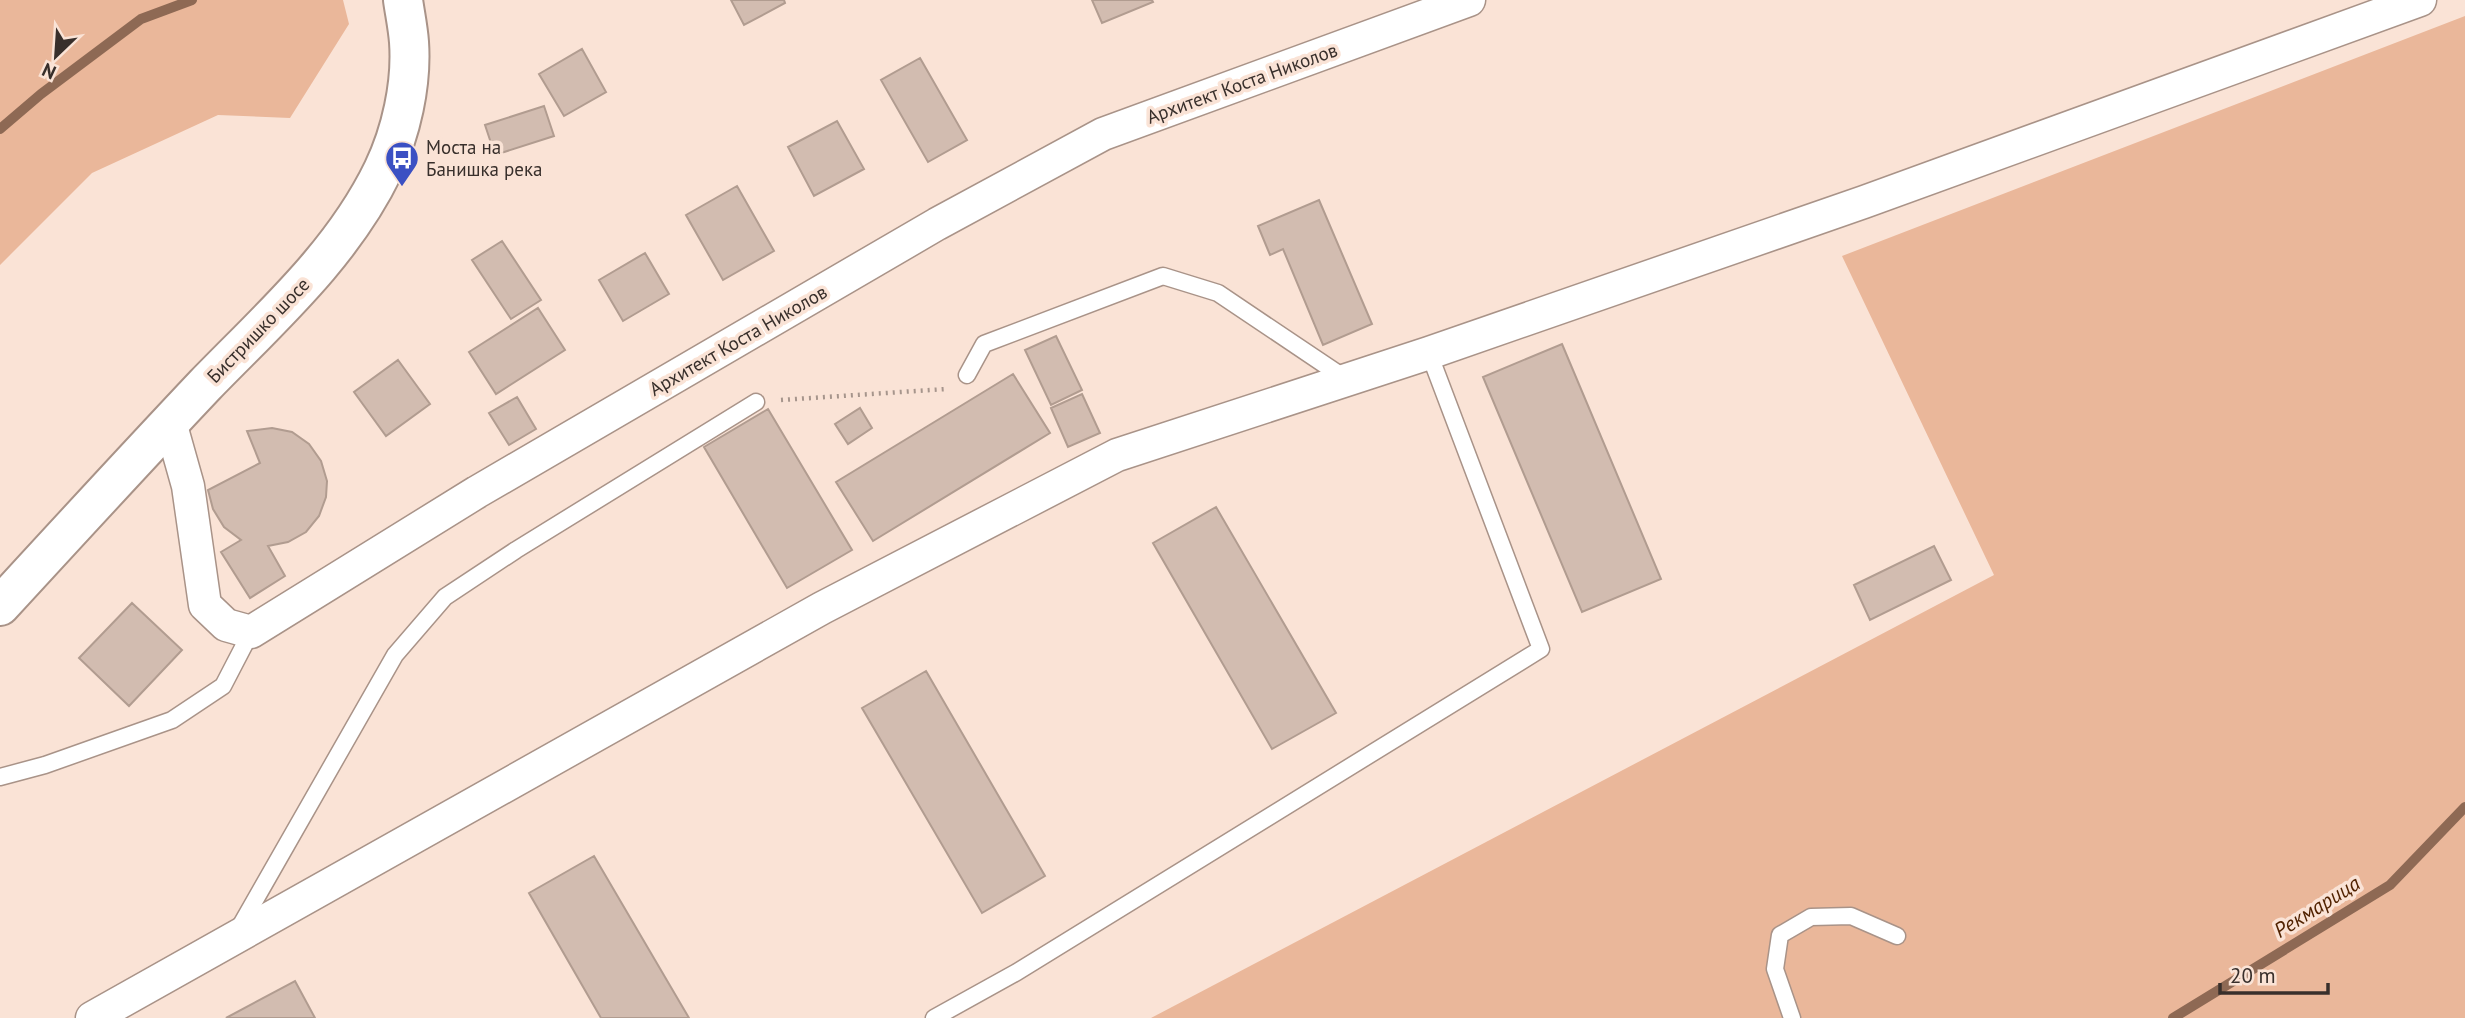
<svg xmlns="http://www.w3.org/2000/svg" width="2465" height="1018" font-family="'PT Sans',sans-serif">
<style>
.green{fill:#eab79a}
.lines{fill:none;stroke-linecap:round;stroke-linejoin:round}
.stream{stroke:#8e6954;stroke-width:10}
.building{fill:#d2bcb0;stroke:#b19c90;stroke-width:2}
.service-casing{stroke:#a99388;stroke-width:19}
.minor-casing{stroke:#a99388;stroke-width:35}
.tertiary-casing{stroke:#a99388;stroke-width:42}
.path{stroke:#a6958c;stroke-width:4.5;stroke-dasharray:2 5;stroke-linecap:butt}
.service{stroke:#fff;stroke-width:16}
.minor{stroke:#fff;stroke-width:32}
.tertiary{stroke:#fff;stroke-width:38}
.labels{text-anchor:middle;stroke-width:7;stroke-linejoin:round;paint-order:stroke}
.street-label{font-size:19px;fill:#382f2b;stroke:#fae3d6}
.poi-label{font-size:19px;fill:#382f2b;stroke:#fae3d6;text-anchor:start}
.water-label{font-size:21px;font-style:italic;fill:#512200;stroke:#fae3d6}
</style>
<rect width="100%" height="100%" fill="#fae3d6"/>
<path class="green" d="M0 0H343L349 24 290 118 218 115 92 173 0 265Z
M2465 16V1018H1151L1994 575 1842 256Z"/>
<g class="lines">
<path class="stream" d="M0 129 41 94 141 19 192 0
M2173 1018 2390 885 2465 807"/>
</g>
<path class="building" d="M731 0H784L785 3 744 25Z
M1092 0H1152L1153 2 1102 23Z
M582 49 606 92 564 116 539 74Z
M920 58 967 140 928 162 881 80Z
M544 106 554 136 495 155 485 125Z
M837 121 864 169 814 196 788 147Z
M737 186 774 251 723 280 686 215Z
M1319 200 1372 324 1323 345 1283 249 1270 255 1258 226Z
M502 241 541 300 511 319 472 260Z
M645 253 669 294 623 321 599 280Z
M538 308 565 350 496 394 469 352Z
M1056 336 1082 390 1051 405 1025 350Z
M1562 344 1661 579 1582 612 1483 377Z
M398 360 430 404 386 436 354 392Z
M1013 374 1050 433 873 541 836 482Z
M1082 394 1100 433 1068 447 1051 408Z
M517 397 536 429 509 445 489 413Z
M860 408 872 428 848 444 835 424Z
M768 409 852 550 787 588 704 447Z
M272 428 292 432 309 444 321 461 327 481 326 497 319 516 306 532 288 542 268 546 285 576 250 598 221 552 241 540 224 527 213 509 208 490 260 463 247 431Z
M1216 507 1336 713 1272 749 1153 543Z
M1934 546 1951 580 1870 620 1854 585Z
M132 603 182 650 129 706 79 658Z
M926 671 1045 876 982 913 862 708Z
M594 856 689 1018H601L529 893Z
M295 981 315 1018H226Z"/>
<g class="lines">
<g class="service-casing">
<path id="service" d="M967 375 984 344 1163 276 1218 293 1346 379
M0 777 45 765 172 720 223 686 251 632
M238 930 395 655 445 597 516 550 756 402
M934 1018 1017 972 1541 649 1429 353
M1792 1018 1775 969 1780 935 1811 917 1851 916 1897 936"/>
</g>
<g class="minor-casing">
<path id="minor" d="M170 422 188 486 205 605 226 625 251 632 477 492 937 224 1103 134 1469 0
M92 1018 822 608 1117 455 1429 353 1864 202 2420 0"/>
</g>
<g class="tertiary-casing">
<path id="tertiary" d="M0 606C68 532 136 458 205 385 269 319 342 255 383 170 401 133 412 84 409 42 408 28 405 14 403 0"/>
</g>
<path class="path" d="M781 400 946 389"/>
<use href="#service" class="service"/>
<use href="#minor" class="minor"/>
<use href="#tertiary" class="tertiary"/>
</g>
<defs>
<g id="bus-pin" transform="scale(1.75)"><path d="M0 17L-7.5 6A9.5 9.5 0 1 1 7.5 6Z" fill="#3b50c3" stroke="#fae3d6"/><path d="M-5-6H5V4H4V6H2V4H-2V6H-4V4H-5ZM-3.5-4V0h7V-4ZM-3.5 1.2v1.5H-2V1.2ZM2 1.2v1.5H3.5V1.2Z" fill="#fff"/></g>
</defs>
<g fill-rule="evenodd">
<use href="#bus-pin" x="402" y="158"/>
</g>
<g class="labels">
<g class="street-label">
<text transform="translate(1242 83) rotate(-20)" y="7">Архитект Коста Николов</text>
<text transform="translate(258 330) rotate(-46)" y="7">Бистришко шосе</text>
<text transform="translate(738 340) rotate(-30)" y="7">Архитект Коста Николов</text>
</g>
<g class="poi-label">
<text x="426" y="154">Моста на<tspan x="426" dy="22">Банишка река</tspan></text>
</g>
<g class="water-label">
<text transform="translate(2317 907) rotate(-32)" y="7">Рекмарица</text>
</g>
</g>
<g transform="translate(56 56) rotate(205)" stroke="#fae3d6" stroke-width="5" paint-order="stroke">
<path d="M0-5L12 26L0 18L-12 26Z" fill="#382f2b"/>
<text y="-10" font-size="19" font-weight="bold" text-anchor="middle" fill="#382f2b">N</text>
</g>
<path d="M2220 983v10h108v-10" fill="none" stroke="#382f2b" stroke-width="3.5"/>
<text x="2230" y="983" font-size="21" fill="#382f2b" stroke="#fae3d6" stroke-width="5" paint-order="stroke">20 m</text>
</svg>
